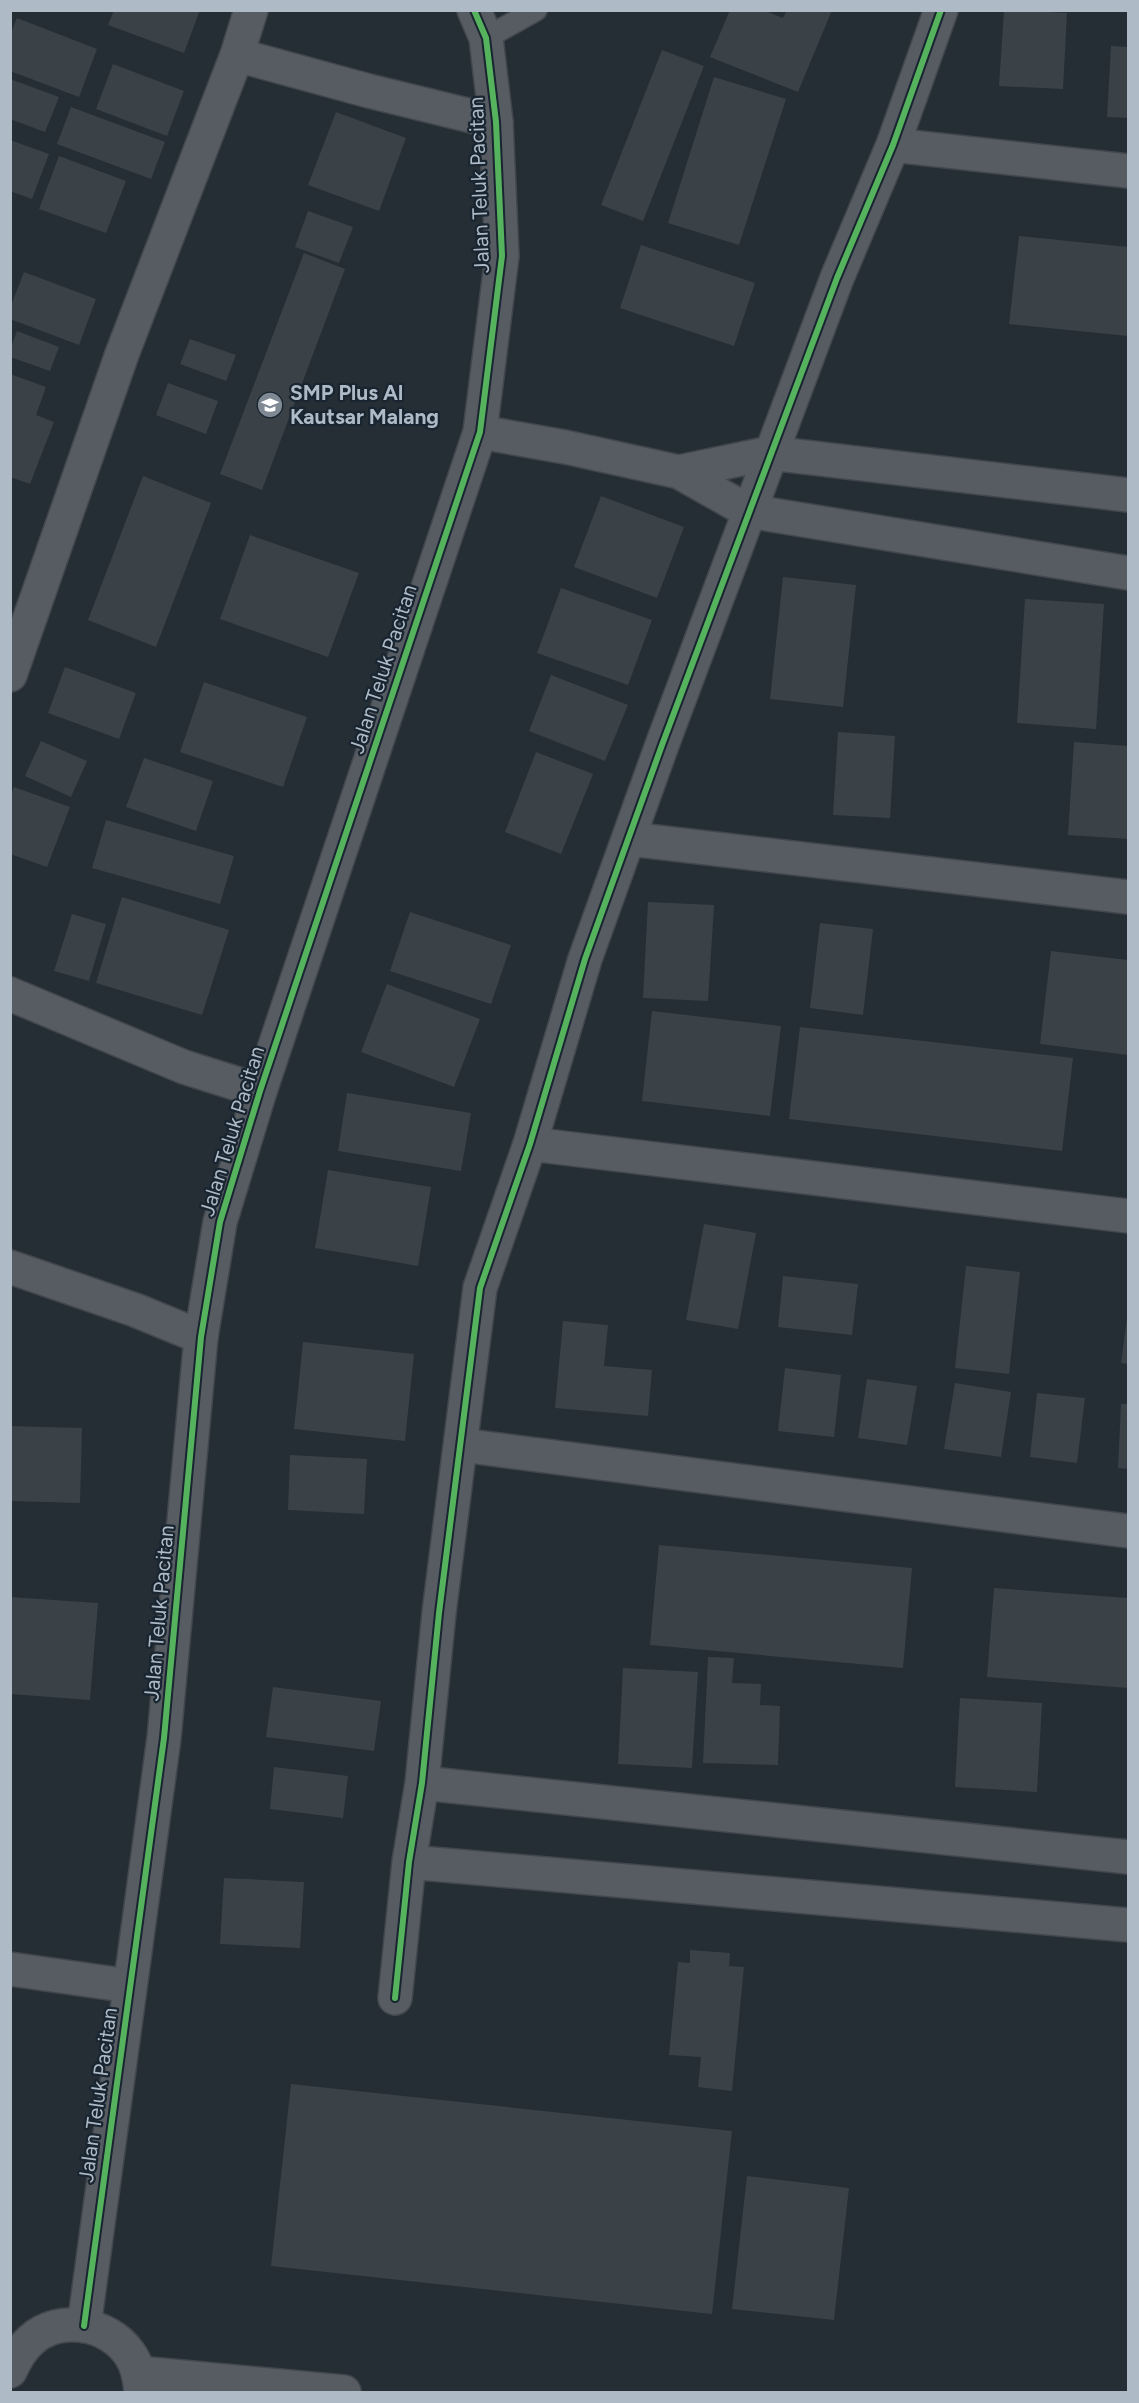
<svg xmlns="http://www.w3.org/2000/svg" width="1139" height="2403" font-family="Figtree,sans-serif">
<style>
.building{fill:#3a4248}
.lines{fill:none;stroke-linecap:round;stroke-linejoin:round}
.service-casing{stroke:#42474d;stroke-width:24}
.minor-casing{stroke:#42474d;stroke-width:36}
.tertiary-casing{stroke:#42474d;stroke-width:36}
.service{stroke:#565c62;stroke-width:21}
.minor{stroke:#565c62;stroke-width:33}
.tertiary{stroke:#565c62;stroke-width:33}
.cycleway-casing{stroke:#192530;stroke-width:10}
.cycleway{stroke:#56b35d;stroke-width:6}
.labels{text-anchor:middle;stroke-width:4.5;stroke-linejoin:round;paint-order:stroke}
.street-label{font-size:21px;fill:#aebbc7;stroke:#192530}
.poi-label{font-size:21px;font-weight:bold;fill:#aebbc7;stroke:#192530;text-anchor:start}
</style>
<rect width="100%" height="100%" fill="#252d35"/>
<path class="building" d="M114 10H200L184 53 108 25Z
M730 10H763L783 18 787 10H832L798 92 710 57Z
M1004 10 1067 13 1063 89 999 86Z
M17 18 97 49 79 97 10 71V35Z
M1111 46 1128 47V118L1107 117Z
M662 50 704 66 643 221 601 205Z
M113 64 184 91 167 136 96 109Z
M714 77 786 99 739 245 668 223Z
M10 79 59 97 45 132 10 119Z
M71 107 165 142 151 179 57 144Z
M336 112 406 138 379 211 308 185Z
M10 140 49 154 32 199 10 191Z
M59 156 126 181 106 233 39 209Z
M308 211 353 227 339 263 295 247Z
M1019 236 1128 247V336L1009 324Z
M641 245 755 283 734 346 620 308Z
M304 253 345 269 262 490 220 474Z
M24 272 96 299 79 345 10 319V308Z
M17 331 59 347 50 371 10 357V350Z
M190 339 236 355 226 381 180 364Z
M10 374 46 387 36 415 54 422 30 484 10 477Z
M168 383 218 401 206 434 156 415Z
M143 476 211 503 156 647 88 620Z
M601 496 684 527 657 598 574 567Z
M250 535 359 573 328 657 220 619Z
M783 577 856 585 843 707 770 699Z
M561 588 652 620 628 685 537 653Z
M1025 599 1104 604 1096 729 1017 723Z
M65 667 136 693 119 739 48 713Z
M551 675 628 705 605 761 529 731Z
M204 682 307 717 283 787 180 752Z
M838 732 895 736 890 818 833 815Z
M41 741 87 761 71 797 25 776Z
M1074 742 1128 746V839L1068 835Z
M536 752 593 774 561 854 505 832Z
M144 758 213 781 196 831 126 807Z
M14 787 70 807 47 867 10 854V797Z
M106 820 234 856 220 904 92 868Z
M122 897 229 930 202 1015 96 983Z
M648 902 714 905 708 1001 643 998Z
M410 912 511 945 491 1004 390 971Z
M72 914 106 924 89 981 54 971Z
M820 923 873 929 863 1015 810 1008Z
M1051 951 1128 960V1055L1040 1044Z
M387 984 480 1019 454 1087 361 1052Z
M652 1011 781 1026 770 1116 642 1101Z
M800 1027 1073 1058 1062 1151 789 1119Z
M347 1093 471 1113 461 1171 338 1151Z
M328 1170 431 1187 418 1266 315 1248Z
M704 1224 756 1233 738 1329 686 1320Z
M966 1266 1020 1272 1009 1374 955 1368Z
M783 1276 858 1284 852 1335 778 1327Z
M1127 1318H1128V1364L1121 1363Z
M563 1321 608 1325 604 1366 652 1370 648 1416 555 1408Z
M303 1342 414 1354 405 1441 294 1429Z
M785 1368 841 1375 834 1437 778 1431Z
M867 1379 917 1386 907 1445 858 1438Z
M955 1383 1011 1392 1001 1457 944 1449Z
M1037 1393 1085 1398 1077 1463 1030 1457Z
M1121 1404H1128V1469L1118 1468Z
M10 1426 82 1428 80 1503 10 1501Z
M290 1455 367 1459 364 1514 288 1510Z
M659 1545 912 1568 903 1668 650 1645Z
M994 1588 1128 1598V1688L987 1677Z
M10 1597 98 1603 90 1700 10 1694Z
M708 1657 734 1658 732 1683 761 1684 760 1705 780 1706 778 1765 703 1763Z
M623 1668 698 1672 692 1768 618 1764Z
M273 1687 381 1701 374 1751 266 1737Z
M960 1698 1042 1703 1037 1792 955 1787Z
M274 1767 348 1776 343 1818 270 1809Z
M224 1878 304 1882 300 1948 220 1944Z
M690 1950 730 1953 729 1966 744 1967 732 2091 698 2087 701 2057 669 2055 678 1962 690 1963Z
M291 2084 732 2131 712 2314 271 2266Z
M747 2176 849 2188 834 2320 732 2309Z"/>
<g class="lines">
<g class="service-casing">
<path id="service" d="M486 38 536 10"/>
</g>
<g class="minor-casing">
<path id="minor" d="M237 55 369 91 496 122
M893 145 1128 171
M480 432 565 447 679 472 748 511 1128 573
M679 472 770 453 1128 495
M10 675 122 354 237 55 251 10
M630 839 1128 897
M10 994 184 1067 260 1091
M530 1144 1128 1216
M10 1267 135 1310 201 1337
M461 1445 1128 1531
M422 1783 1128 1857
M409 1862 1128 1925
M10 1969 130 1986
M395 1998 409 1862 422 1783 439 1613 480 1288 530 1144 585 959 662 745 837 278 893 145 941 10"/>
</g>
<g class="tertiary-casing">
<path id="tertiary" d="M84 2326 164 1738 201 1337 220 1222 260 1091 480 432 502 256 496 122 486 38 474 10
M10 2371C16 2359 21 2349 31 2340 59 2314 108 2323 129 2353 138 2365 140 2379 141 2392
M139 2373 344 2392"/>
</g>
<use href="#service" class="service"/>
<use href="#minor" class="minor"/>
<use href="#tertiary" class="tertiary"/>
<g class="cycleway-casing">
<path id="cycleway" d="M395 1998 409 1862 422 1783 439 1613 480 1288 530 1144 585 959 662 745 837 278 893 145 941 10
M84 2326 164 1738 201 1337 220 1222 260 1091 480 432 502 256 496 122 486 38 474 10"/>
</g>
<use href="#cycleway" class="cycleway"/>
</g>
<defs>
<g id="school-disc" transform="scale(1.35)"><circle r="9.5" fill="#7e8994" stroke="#192530"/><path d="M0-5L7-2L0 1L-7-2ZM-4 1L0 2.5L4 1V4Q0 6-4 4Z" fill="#fff"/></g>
</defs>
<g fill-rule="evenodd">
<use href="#school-disc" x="270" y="405"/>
</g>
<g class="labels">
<g class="street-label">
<text transform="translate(479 185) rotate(-92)" y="7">Jalan Teluk Pacitan</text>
<text transform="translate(383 669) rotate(-72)" y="7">Jalan Teluk Pacitan</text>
<text transform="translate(232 1131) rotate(-73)" y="7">Jalan Teluk Pacitan</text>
<text transform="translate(159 1613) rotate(-85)" y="7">Jalan Teluk Pacitan</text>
<text transform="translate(98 2095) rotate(-82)" y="7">Jalan Teluk Pacitan</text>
</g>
<g class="poi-label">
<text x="290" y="400">SMP Plus Al<tspan x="290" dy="24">Kautsar Malang</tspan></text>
</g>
</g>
<rect width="1139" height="2403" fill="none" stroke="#aebbc7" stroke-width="24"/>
</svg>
